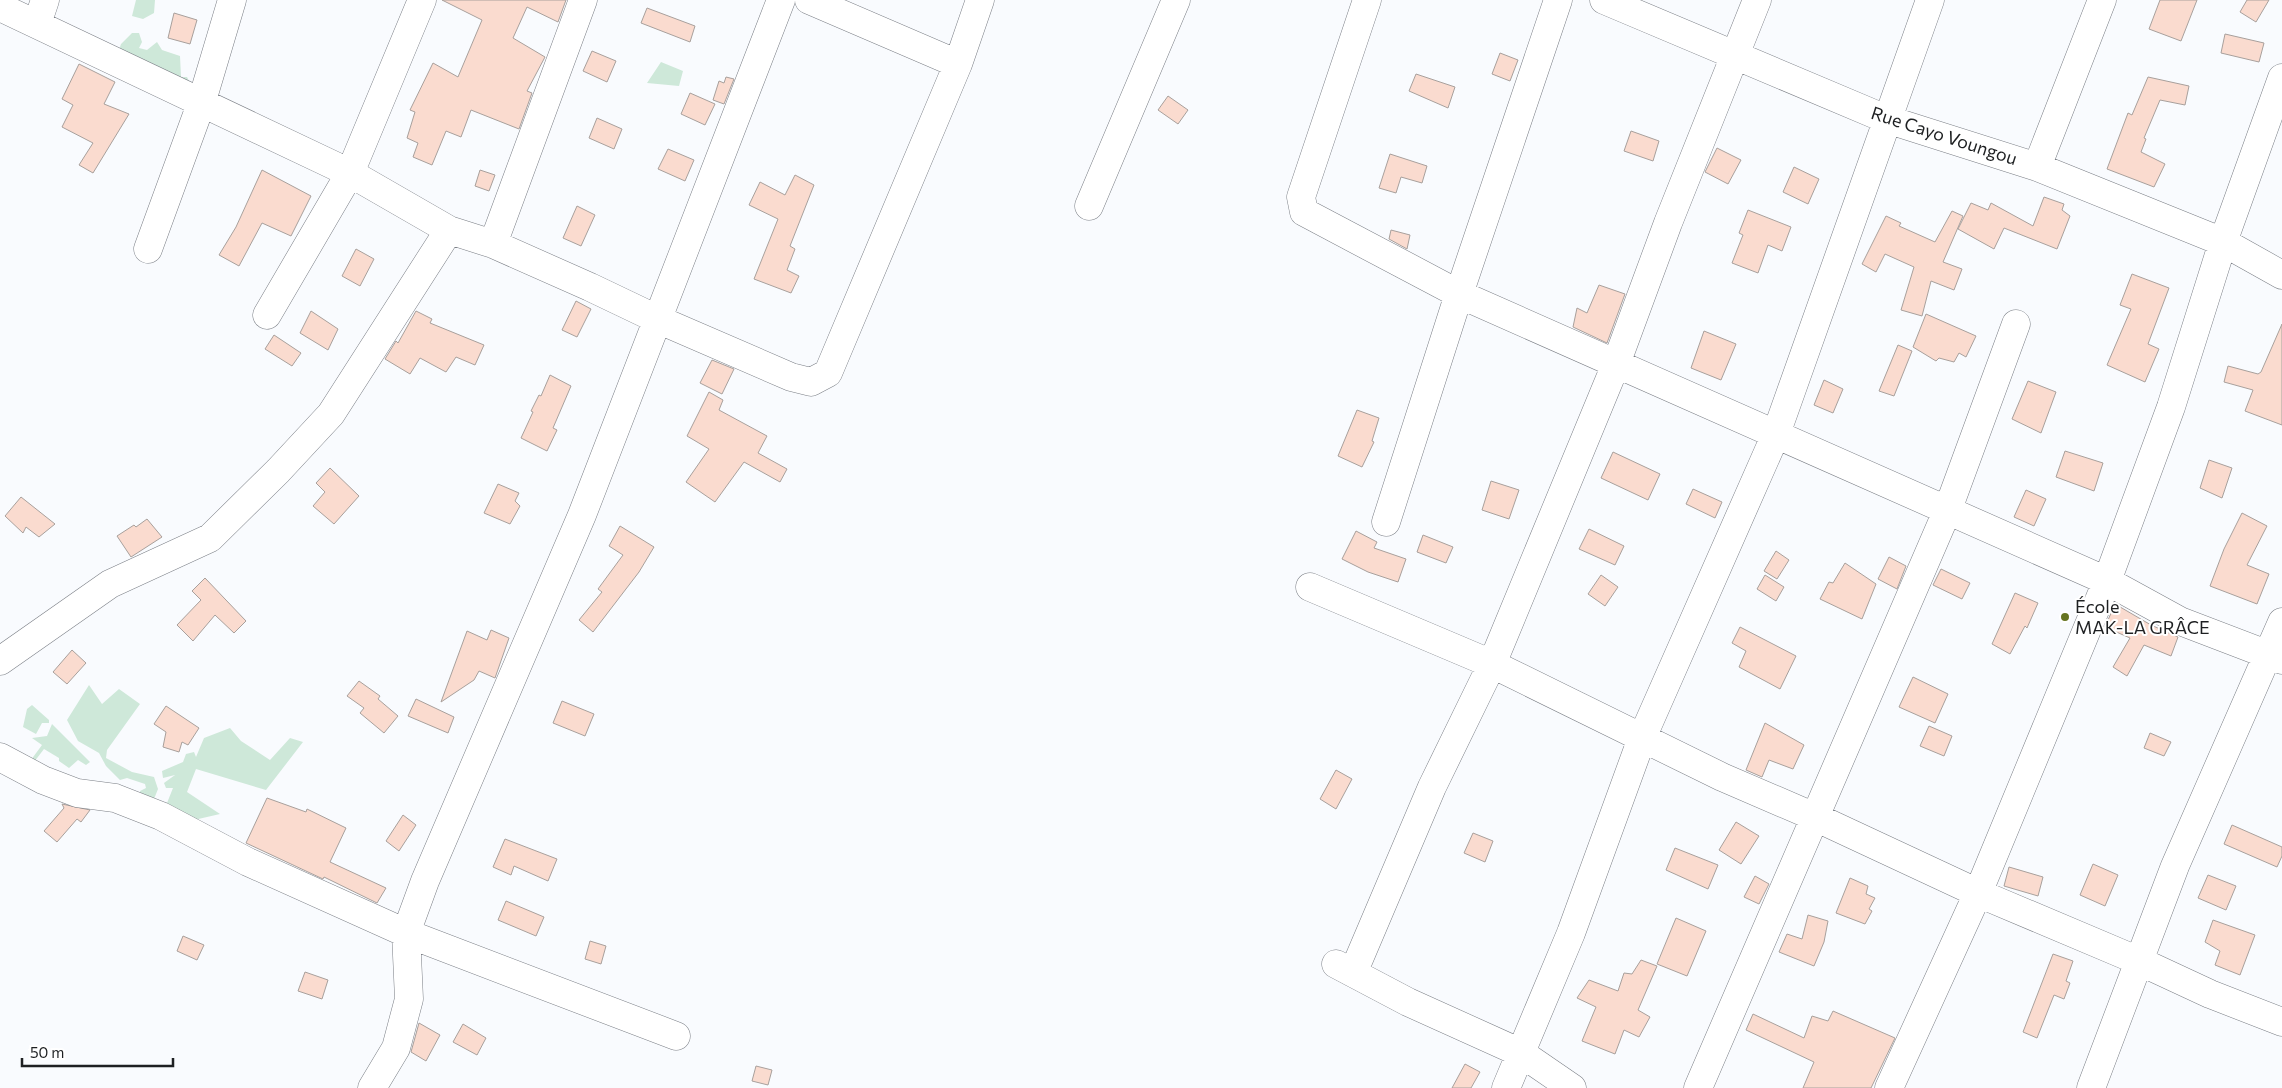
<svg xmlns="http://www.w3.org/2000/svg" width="2282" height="1088" font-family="Commissioner,sans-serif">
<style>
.green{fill:#cee8d9}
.building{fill:#fadbcf;stroke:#a8a09c}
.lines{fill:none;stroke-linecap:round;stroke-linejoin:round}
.minor-casing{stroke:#7b7f86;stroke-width:29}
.minor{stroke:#fff;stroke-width:28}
.poi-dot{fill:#667421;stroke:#fff;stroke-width:2}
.labels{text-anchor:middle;stroke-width:4;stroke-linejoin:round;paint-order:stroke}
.street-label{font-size:18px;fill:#1e2022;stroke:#fff}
.poi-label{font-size:18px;fill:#1e2022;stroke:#fff;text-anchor:start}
</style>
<rect width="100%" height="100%" fill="#f9fbfe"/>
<path class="green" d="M136 0H155L154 13 143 19 132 16Z
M132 33H139L142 42 139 48 147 50 157 42 162 50 180 56 181 77H187L191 85 118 53 121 44Z
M661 62 683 71 679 86 647 83Z
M89 685 102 704 119 689 140 704 107 750 106 758 132 772 154 777 158 789 154 799 141 796 140 791 146 788 145 784 127 778 120 780 106 766 99 753 78 741 67 720Z
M32 705 49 720V723H42L36 734 23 727 27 709Z
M52 724 90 762 86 765 78 760 69 768 59 761V758L44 749 31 766 28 764 42 745 32 738 47 736Z
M230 728 241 741 270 760 290 738 303 742 266 790 196 769 187 792 220 814 181 823 163 813 173 788H166L164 783 175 775 163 778 162 771 183 762 186 754 194 752 196 757 204 738Z"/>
<path class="building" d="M442 0H566L558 22 527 7 513 38 545 57 527 91 532 93 519 129 471 110 461 137 446 131 432 165 413 157 418 143 407 138 415 112 410 110 433 63 458 77 482 20Z
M2160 0H2197L2181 41 2149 29Z
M2247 0H2269L2256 22 2240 12Z
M647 8 695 26 690 42 641 23Z
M174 13 197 20 190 44 168 38Z
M2225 34 2264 43 2259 62 2221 53Z
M592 51 616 61 607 82 583 71Z
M1500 53 1518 60 1510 81 1492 74Z
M79 64 115 82 104 104 129 114 93 173 79 165 93 143 62 127 73 105 62 99Z
M1416 74 1455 87 1448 108 1409 91Z
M726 77 734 79 724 104 713 100 719 81 724 83Z
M2148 77 2189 86 2185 105 2160 100 2144 138 2146 139 2141 152 2165 164 2154 187 2107 169 2128 113 2132 115Z
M690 93 715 104 705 125 681 114Z
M1168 96 1188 110 1178 124 1158 110Z
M597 118 622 129 614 149 589 138Z
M1631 131 1659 141 1653 161 1624 151Z
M1717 148 1741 160 1728 184 1705 172Z
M668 149 694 160 685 181 658 169Z
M1390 154 1427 166 1422 183 1401 177 1396 193 1379 188Z
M1794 167 1819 179 1808 204 1783 192Z
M262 170 311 196 291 236 262 223 239 266 219 255 236 227Z
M480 170 495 175 489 191 475 186Z
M795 175 814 185 790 246 795 249 787 270 799 276 791 293 754 279 778 219 749 205 760 182 785 195Z
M2044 197 2064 204 2062 210 2070 216 2057 249 2004 228 1994 249 1958 229 1971 203 1988 210 1991 203 2033 226Z
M577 206 595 215 581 246 563 238Z
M1748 210 1791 227 1782 251 1768 245 1758 273 1732 263 1743 235 1739 233Z
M1952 211 1963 216 1943 262 1962 269 1954 290 1931 281 1922 316 1901 310 1914 267 1885 254 1876 272 1862 264 1886 216 1901 223 1899 226 1935 242Z
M1391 230 1410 235 1407 249 1389 239Z
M356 249 374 259 360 286 342 276Z
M2132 274 2169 288 2148 344 2159 349 2145 382 2107 365 2131 309 2120 305Z
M1599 285 1625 294 1607 343 1573 327 1577 308 1587 313Z
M576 301 591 309 577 337 562 330Z
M311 311 338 329 328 350 300 333Z
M416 311 432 319 430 323 484 345 475 365 456 357 446 372 420 358 410 374 385 359 396 341 398 343Z
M1926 314 1976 336 1966 357 1959 353 1954 362 1939 358 1936 361 1913 347Z
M2282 324V425L2245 411 2253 390 2224 382 2228 366 2258 374 2261 372Z
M1704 331 1736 344 1721 380 1691 368Z
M274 335 301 353 292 366 265 349Z
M1898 345 1912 351 1894 396 1879 391Z
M712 360 734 369 722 394 700 383Z
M550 375 571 386 553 428 557 430 547 451 521 438 533 412 531 411 539 395 541 396Z
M1824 380 1843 389 1833 413 1814 405Z
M2028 381 2056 392 2041 433 2012 419Z
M709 392 723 400 719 410 767 436 758 453 787 469 780 482 744 462 715 502 686 482 709 449 687 436Z
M1357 410 1379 418 1372 441 1374 442 1362 467 1338 456Z
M2065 451 2103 463 2094 491 2056 477Z
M1613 452 1660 474 1648 500 1601 478Z
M2209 460 2232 468 2222 498 2200 488Z
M330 468 359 496 334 524 313 506 325 492 316 483Z
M1491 481 1519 490 1509 519 1482 510Z
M498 484 519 493 515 501 520 506 510 524 484 513Z
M1693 489 1722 502 1715 518 1686 504Z
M2026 490 2046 499 2034 526 2014 517Z
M21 497 55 524 39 537 26 527 23 533 5 516Z
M2242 513 2267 526 2247 565 2269 574 2257 604 2210 586 2224 549Z
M147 519 162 537 131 557 117 536 134 525 136 527Z
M620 526 654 547 639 572 593 632 579 620 602 592 598 589 623 555 609 546Z
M1589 529 1624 546 1615 565 1579 549Z
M1356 531 1377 542 1374 548 1406 559 1398 582 1368 572 1342 559Z
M1423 535 1453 547 1446 563 1417 552Z
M1776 551 1789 560 1777 579 1764 571Z
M1889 557 1906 566 1897 589 1878 579Z
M1845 563 1876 584 1862 619 1820 599 1829 582 1833 583Z
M1941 569 1970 583 1962 599 1933 585Z
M1601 575 1618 587 1605 606 1588 594Z
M1765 575 1784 587 1776 601 1757 589Z
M205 578 246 621 234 633 215 615 193 641 177 625 201 600 192 591Z
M2015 593 2038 603 2027 628 2025 626 2010 654 1992 644Z
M2115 604 2151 625 2178 637 2171 656 2144 645 2127 676 2113 667 2130 638 2105 627Z
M1740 627 1796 656 1780 689 1739 667 1746 651 1732 643Z
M491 630 509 638 495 678 479 671 474 680 441 702 467 631 487 640Z
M72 650 86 663 67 684 53 672Z
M1913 677 1948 694 1935 723 1899 707Z
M359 681 380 696 378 699 398 716 384 733 360 713 364 708 347 696Z
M416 699 454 717 448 733 408 716Z
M562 701 594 714 585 736 553 723Z
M166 706 199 728 188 745 182 742 179 752 163 747 166 732 154 724Z
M1765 723 1804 745 1793 769 1769 760 1762 777 1746 770Z
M1929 726 1952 736 1944 756 1920 746Z
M2150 733 2171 742 2164 756 2144 748Z
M1336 770 1352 779 1336 809 1320 799Z
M267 798 306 812 307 809 346 828 330 862 386 888 377 903 324 877 323 879 246 843Z
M62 804 90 810 81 822 77 819 57 842 44 831 64 808Z
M403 815 416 825 399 851 386 841Z
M1736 822 1759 836 1741 864 1719 850Z
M2232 825 2282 847V856L2277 867 2224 844Z
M1473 833 1493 841 1485 862 1464 853Z
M505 839 557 859 548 881 514 866 511 875 493 867Z
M1675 848 1718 865 1708 889 1666 870Z
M2093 864 2118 875 2105 906 2080 895Z
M2009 867 2043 877 2038 896 2004 886Z
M2208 875 2236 886 2226 910 2198 898Z
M1755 876 1769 884 1759 904 1744 897Z
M1850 878 1868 886 1866 894 1875 898 1869 909 1872 911 1865 924 1836 913Z
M506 901 544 917 536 936 498 920Z
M1808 915 1828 921 1824 942 1814 966 1779 952 1787 934 1802 939Z
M1676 918 1706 931 1687 976 1657 964Z
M2213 920 2255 935 2240 975 2215 965 2220 951 2205 942Z
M183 936 204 945 197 960 177 951Z
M590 941 606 946 601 964 585 959Z
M2053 954 2073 961 2066 981 2070 983 2064 999 2054 995 2037 1038 2023 1032Z
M1641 960 1657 966 1638 1010 1650 1017 1639 1037 1624 1030 1615 1054 1582 1041 1596 1007 1577 998 1589 980 1618 991 1624 973 1632 974Z
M305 972 328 980 322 999 298 991Z
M1833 1011 1895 1038 1871 1088H1803L1814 1062 1746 1030 1753 1014 1804 1038 1812 1016 1828 1021Z
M419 1023 440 1035 426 1061 411 1052Z
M463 1024 486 1038 477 1055 453 1042Z
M1465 1064 1480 1072 1471 1088H1452Z
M756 1066 772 1070 768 1085 752 1081Z"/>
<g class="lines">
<g class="minor-casing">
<path id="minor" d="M809 0 958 64
M1367 0 1301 197 1304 212 1459 294 2107 581 2180 621 2282 660
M1604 0 1886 119 2037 167 2223 242 2282 275
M0 7 350 173 449 230 493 244 590 287 657 319 791 377 811 382 828 373 958 64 980 0
M37 24 45 0
M2037 167 2102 0
M1089 206 1176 0
M493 244 583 0
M148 249 201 104 232 0
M267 315 350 173 422 0
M1386 522 1459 294 1558 0
M1310 587 1492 664 1722 777 1815 817 1978 893 2139 961 2210 994 2282 1022
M0 661 110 584 210 538 278 471 331 414 449 230
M0 757 43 780 77 793 115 798 161 816 248 862 406 933 676 1036
M1336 964 1408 1002 1521 1053 1572 1088
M1353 973 1432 787 1492 664 1616 364 1668 223 1757 0
M372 1088 396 1048 409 999 406 933 425 881 582 515 781 0
M1506 1088 1571 933 1642 738 1776 434 1930 0
M1698 1088 1948 509 2016 324
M1889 1088 1978 893 2107 581 2171 407 2223 242 2282 78
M2091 1088 2175 866 2282 622"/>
</g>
<use href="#minor" class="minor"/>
</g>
<circle class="poi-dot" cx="2065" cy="617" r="5"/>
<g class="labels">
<g class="street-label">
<text transform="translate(1944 136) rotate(18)" y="6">Rue Cayo Voungou</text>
</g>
<g class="poi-label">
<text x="2075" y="613">École<tspan x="2075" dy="21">MAK-LA GRÂCE</tspan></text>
</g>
</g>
<path d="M22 1058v8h151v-8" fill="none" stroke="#1e2022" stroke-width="2.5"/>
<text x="30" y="1058" font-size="15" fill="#1e2022" stroke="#ffffff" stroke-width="4" paint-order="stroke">50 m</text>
</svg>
